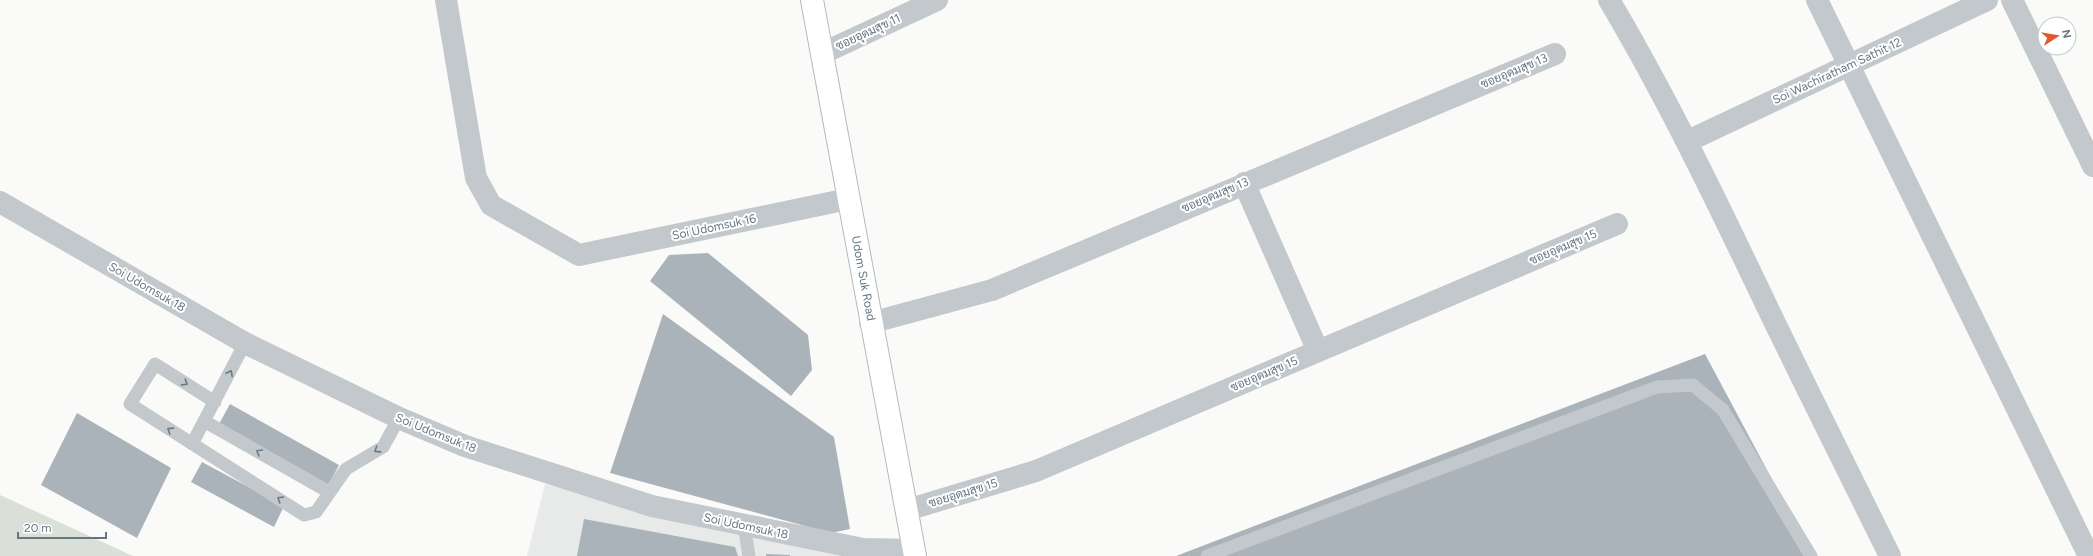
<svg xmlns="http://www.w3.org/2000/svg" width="2093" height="556" font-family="Figtree,Sarabun,sans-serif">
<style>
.built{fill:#e8e9e9}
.grass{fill:#dadfd7}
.building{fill:#aab3b9}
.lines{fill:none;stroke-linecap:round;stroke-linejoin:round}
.secondary-casing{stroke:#b3babf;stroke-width:24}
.service{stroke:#c3c8cc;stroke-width:13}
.minor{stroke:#c3c8cc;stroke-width:22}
.secondary{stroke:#fff;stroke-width:22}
.oneway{stroke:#6a7a87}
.labels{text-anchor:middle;stroke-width:4;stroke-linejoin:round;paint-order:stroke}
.street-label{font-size:12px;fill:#657683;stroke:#fff}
</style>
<rect width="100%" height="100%" fill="#fafaf8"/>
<path class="built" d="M545 484 849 556H527Z"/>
<path class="grass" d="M0 495 133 556H0Z"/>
<path class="building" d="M708 253 808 335 812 370 791 396 650 281 669 255Z
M663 314 834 437 850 529 831 533 610 473Z
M1705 354 1813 556H1176Z
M230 404 339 465 328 486 219 424Z
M77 413 171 468 137 538 41 485Z
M202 462 284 506 274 527 191 482Z
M584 519 735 547 738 556H577Z
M766 554 790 555V556H766Z"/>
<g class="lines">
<g class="secondary-casing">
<g id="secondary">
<path id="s1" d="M812 0 915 556"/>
</g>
</g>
<path class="service" d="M215 402 155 364 130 404 304 515 316 512 346 469 383 447 399 418
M204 421 329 492
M192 444 245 343
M744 525 749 556
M1207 556 1657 387 1693 385 1723 410 1811 556"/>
<path class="minor" d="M446 0 476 178 491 205 579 255 848 199
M1609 0C1670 103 1721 210 1772 317 1811 397 1851 477 1890 556
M1817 0 2089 556
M2012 0 2093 166
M821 54 937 0
M1688 141 1987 0
M1244 183 1318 351
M0 202 245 343 399 418 465 446 652 506 863 549 914 550
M870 323 992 290 1555 54
M907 510 1036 471 1617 224"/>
<use href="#secondary" class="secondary"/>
</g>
<defs><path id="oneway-chevron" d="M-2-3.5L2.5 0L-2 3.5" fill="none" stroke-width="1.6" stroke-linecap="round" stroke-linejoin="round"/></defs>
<g class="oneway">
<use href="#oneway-chevron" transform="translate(230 373) rotate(-63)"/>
<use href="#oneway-chevron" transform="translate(185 383) rotate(32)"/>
<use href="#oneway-chevron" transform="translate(170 430) rotate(-147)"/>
<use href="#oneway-chevron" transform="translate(377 450) rotate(147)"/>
<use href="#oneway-chevron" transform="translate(259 452) rotate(-150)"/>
<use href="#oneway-chevron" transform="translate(280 499) rotate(-148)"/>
</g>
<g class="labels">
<g class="street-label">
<text transform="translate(868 32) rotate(-25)" y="4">ซอยอุดมสุข 11</text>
<text transform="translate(1514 71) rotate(-23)" y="4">ซอยอุดมสุข 13</text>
<text transform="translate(1837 71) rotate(-25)" y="4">Soi Wachiratham Sathit 12</text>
<text transform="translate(1215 195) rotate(-23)" y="4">ซอยอุดมสุข 13</text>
<text transform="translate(714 227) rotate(-12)" y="4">Soi Udomsuk 16</text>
<text transform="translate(1563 247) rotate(-23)" y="4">ซอยอุดมสุข 15</text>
<text dy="4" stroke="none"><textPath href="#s1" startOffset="283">Udom Suk Road</textPath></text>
<text transform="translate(147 287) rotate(30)" y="4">Soi Udomsuk 18</text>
<text transform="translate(1264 374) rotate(-23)" y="4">ซอยอุดมสุข 15</text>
<text transform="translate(436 433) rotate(22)" y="4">Soi Udomsuk 18</text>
<text transform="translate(963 493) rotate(-17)" y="4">ซอยอุดมสุข 15</text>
<text transform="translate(746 526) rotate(12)" y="4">Soi Udomsuk 18</text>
</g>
</g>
<g transform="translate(2057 36) rotate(78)"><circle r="19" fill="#ffffff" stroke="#c1c8cd"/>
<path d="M0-3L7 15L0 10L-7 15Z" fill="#e4572e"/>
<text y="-6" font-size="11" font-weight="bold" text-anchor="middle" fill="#657683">N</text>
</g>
<path d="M18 532v6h88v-6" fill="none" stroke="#657683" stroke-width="2"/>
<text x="24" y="532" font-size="12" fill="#657683" stroke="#ffffff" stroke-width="3" paint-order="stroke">20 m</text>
</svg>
